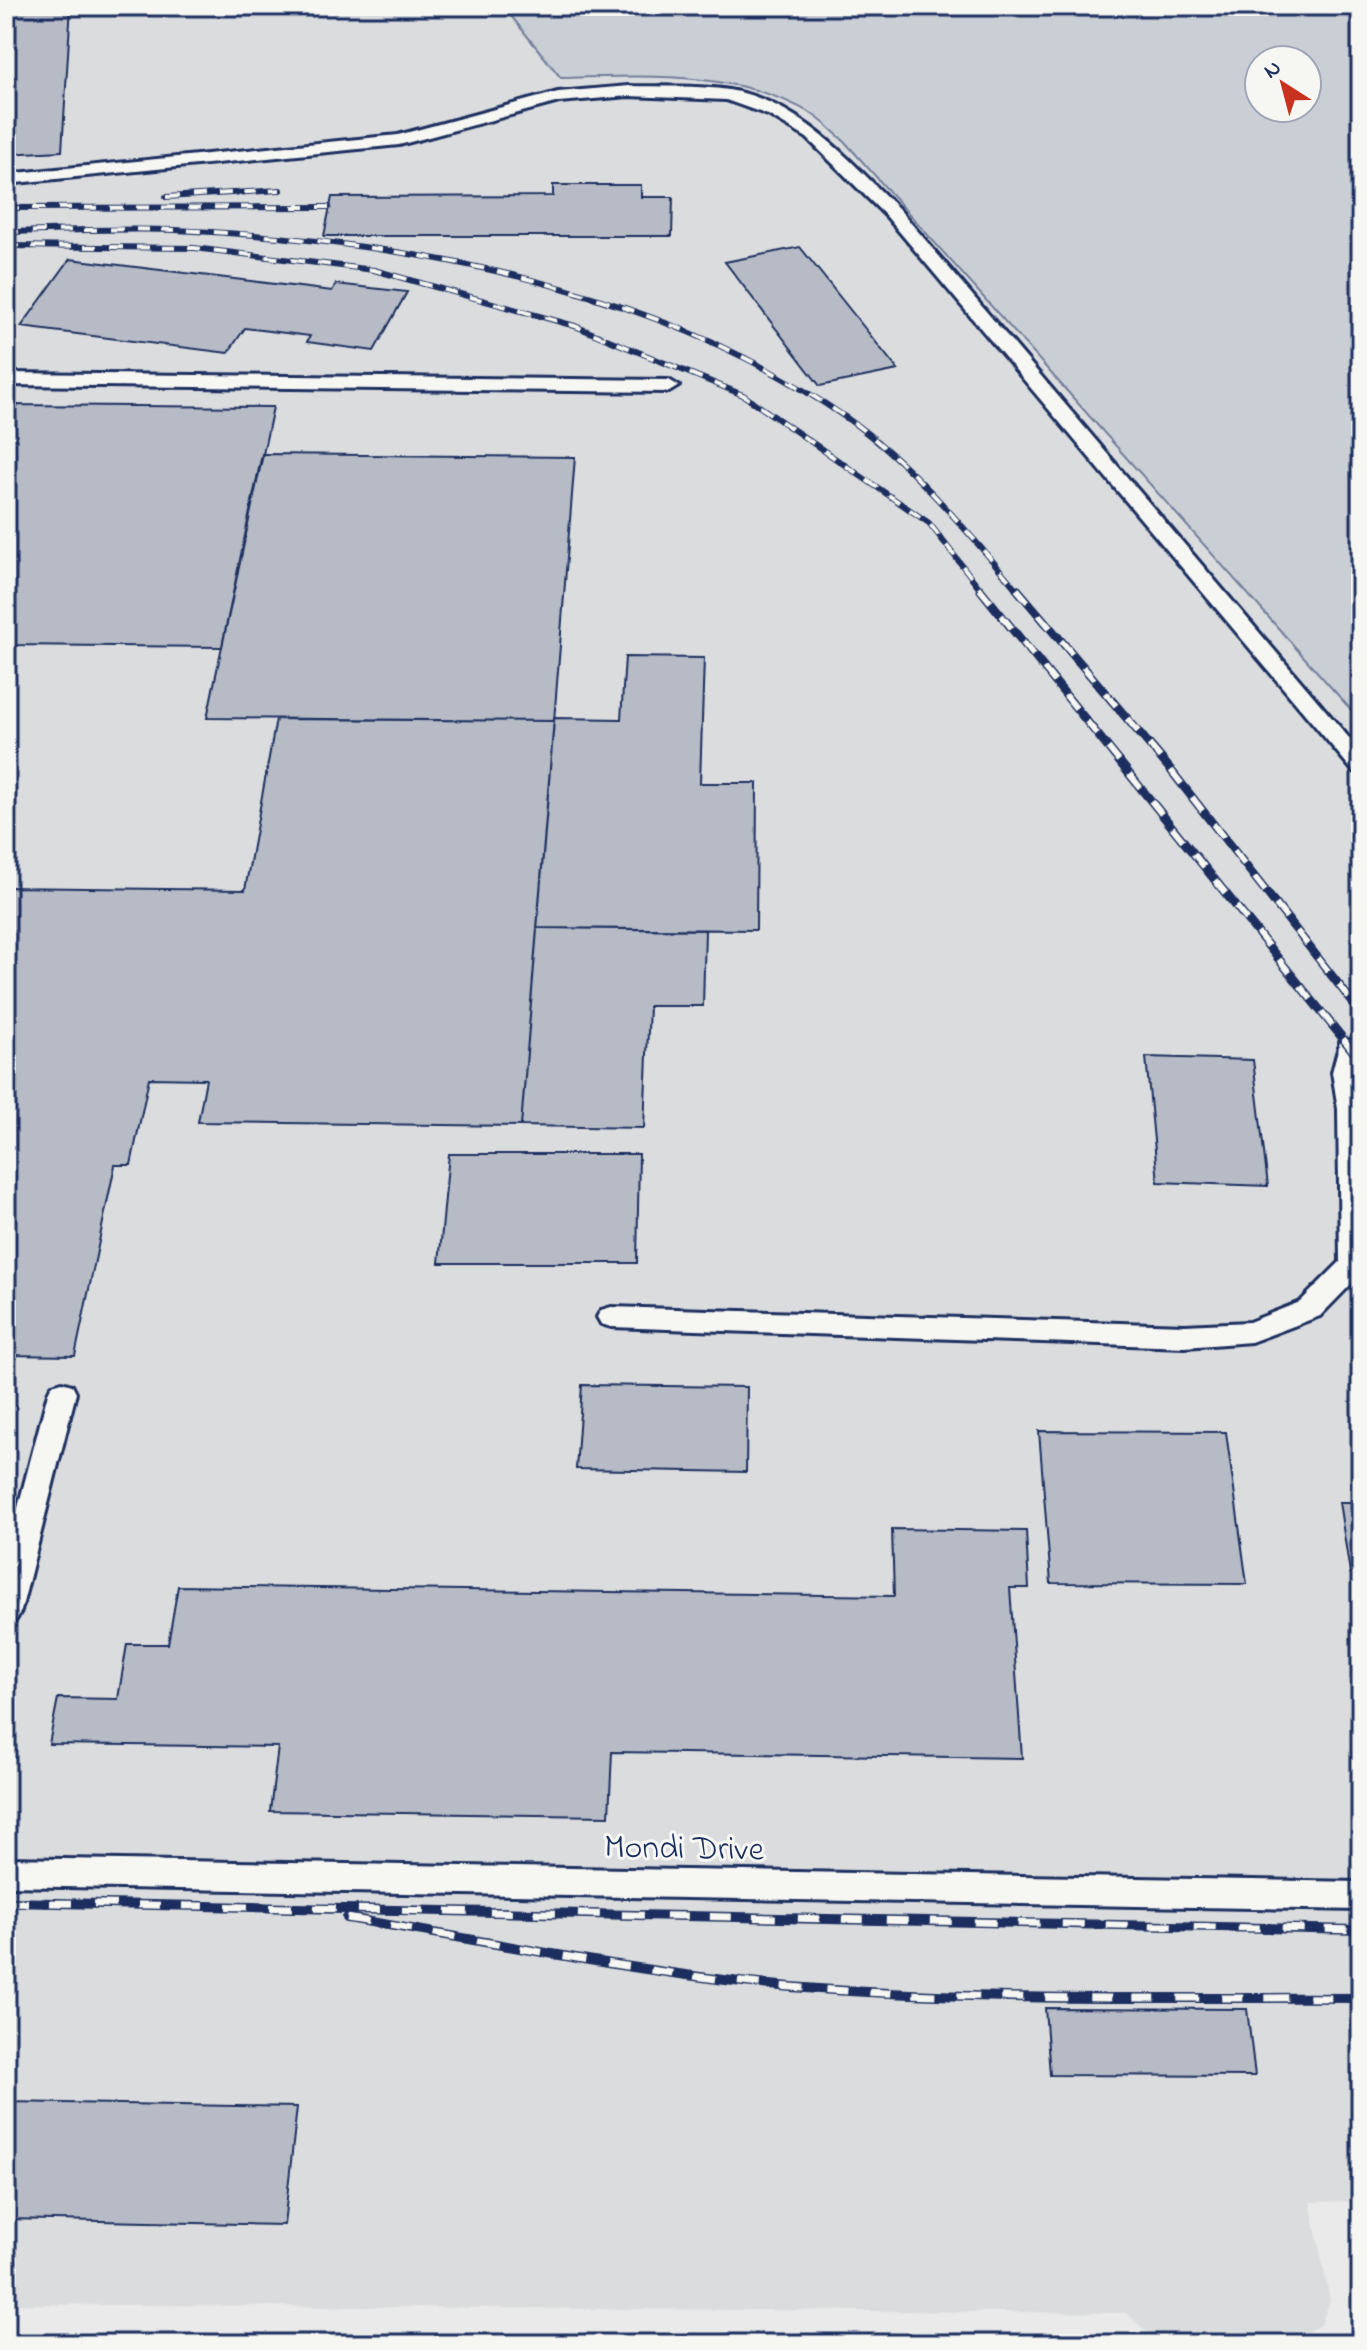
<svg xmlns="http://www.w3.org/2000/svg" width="1367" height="2350" font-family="'Indie Flower',sans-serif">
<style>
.built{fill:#dadcde;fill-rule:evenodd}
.green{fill:#caced5;stroke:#727e9a;stroke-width:2;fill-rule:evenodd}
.building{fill:#b6bbc6;stroke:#1b2f5e;stroke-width:2}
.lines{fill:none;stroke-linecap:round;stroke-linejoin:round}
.lane-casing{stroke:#1b2f5e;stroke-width:6}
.lane{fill:#f6f6f2;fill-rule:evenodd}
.rail-far2-casing{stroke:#1b2f5e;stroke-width:6}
.rail-far1-casing{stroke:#1b2f5e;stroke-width:9}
.rail-casing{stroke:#1b2f5e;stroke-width:10}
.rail-far2{stroke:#f6f6f2;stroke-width:4;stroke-dasharray:13;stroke-linecap:butt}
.rail-far1{stroke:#f6f6f2;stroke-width:6;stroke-dasharray:17;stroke-linecap:butt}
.rail{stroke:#f6f6f2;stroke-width:7;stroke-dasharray:22;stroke-linecap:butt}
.labels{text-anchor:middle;stroke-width:6;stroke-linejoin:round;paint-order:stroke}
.near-street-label{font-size:34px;fill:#1b2f5e;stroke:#f6f6f2}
</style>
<rect width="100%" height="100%" fill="#e9eae9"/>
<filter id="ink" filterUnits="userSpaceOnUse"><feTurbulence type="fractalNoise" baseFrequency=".0125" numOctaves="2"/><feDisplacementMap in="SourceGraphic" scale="16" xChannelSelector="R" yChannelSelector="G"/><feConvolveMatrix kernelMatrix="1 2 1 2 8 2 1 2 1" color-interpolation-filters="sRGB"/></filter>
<g filter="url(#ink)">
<path class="built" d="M6 6H1361V2201L1310 2202 1330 2300 1321 2325 1300 2335H1151L1126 2313 6 2304ZM1259 60H1307V108H1259Z"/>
<path class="green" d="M503 6H1361V721L845 142C835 133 824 122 812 114 739 70 643 76 561 78ZM1259 60H1307V108H1259Z"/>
<path class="building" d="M6 6H71L62 151 6 154Z
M553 185H641V197H673L672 236H324L332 197 553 196Z
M800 247 898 370 820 386 725 262Z
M70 259 332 291 336 284 407 292 374 351 307 342 310 336 245 328 228 353 21 327Z
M6 405 273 407 222 647 6 645Z
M262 454 575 457 554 721 207 718Z
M625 657 704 658 700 783H757L756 930 537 928 554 718 621 719Z
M276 719 554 721 521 1126 198 1122 206 1079 149 1078 131 1165H115L75 1356 6 1355V887L245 890Z
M537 928 705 930 703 1006H649L644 1128 521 1126Z
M1146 1057 1253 1060 1268 1186 1158 1182Z
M449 1154H639L637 1263H439Z
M582 1385 747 1387 746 1472 576 1469Z
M1039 1431 1226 1432 1247 1584 1051 1583Z
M1339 1502H1361V1573H1350Z
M892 1529 1026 1531 1029 1588H1010L1022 1758 612 1752 609 1816 270 1811 278 1747 49 1744 58 1698 118 1699 127 1644H168L178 1586 894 1596Z
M1045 2008 1247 2009 1255 2076 1050 2075Z
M6 2102 297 2107 284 2225 6 2219Z"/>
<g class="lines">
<g class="lane-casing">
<path id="lane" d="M629 86C661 87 697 85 729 90 801 102 850 161 899 209L1361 752V773L1353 771 887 217 807 138 768 115 726 100 629 96 559 102 399 145 6 184V174L398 135 558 92Z
M6 373 669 380 679 386 669 392 6 385Z
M1361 1038 1358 1072 1361 1093V1274L1320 1316 1251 1342 1185 1347 611 1327 601 1324 597 1317 601 1310 611 1307 1185 1325 1249 1322 1300 1302 1340 1262 1338 1109 1332 1072 1340 1042Z
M62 1382 72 1385 76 1393 21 1611 16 1620 6 1623V1538H10L48 1393 52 1385Z
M6 1858 1361 1882V1910L6 1886Z"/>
</g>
<use href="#lane" class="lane"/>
<g class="rail-far2-casing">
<path id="rail-far2" d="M166 197 280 190
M6 208 329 207
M6 232C62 231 119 228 175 230 403 240 658 286 848 419 913 465 967 531 1018 591
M6 246 194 248 374 270 575 326 743 395 929 523 982 591"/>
</g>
<g class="rail-far1-casing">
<path id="rail-far1" d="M980 589 1361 1061
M1017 589 1170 769 1361 1013"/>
</g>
<g class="rail-casing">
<path id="rail" d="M6 1902 1361 1930
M347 1918C494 1942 642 1974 791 1987 980 2002 1171 1997 1361 1998"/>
</g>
<use href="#rail-far2" class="rail-far2"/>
<use href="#rail-far1" class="rail-far1"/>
<use href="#rail" class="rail"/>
</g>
</g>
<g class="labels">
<g class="near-street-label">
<text transform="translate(684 1846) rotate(1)" y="12">Mondi Drive</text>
</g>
</g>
<rect width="1367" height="2350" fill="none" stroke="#f6f6f2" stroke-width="32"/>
<rect x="16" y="16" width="1335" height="2318" fill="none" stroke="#1b2f5e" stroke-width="3" filter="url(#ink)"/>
<g transform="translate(1283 84) rotate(324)"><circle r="38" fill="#f6f6f2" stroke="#9ea6b7" stroke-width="2"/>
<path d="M0-6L14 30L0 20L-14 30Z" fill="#c8321e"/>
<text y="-12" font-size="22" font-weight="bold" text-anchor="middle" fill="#1b2f5e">N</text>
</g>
</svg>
